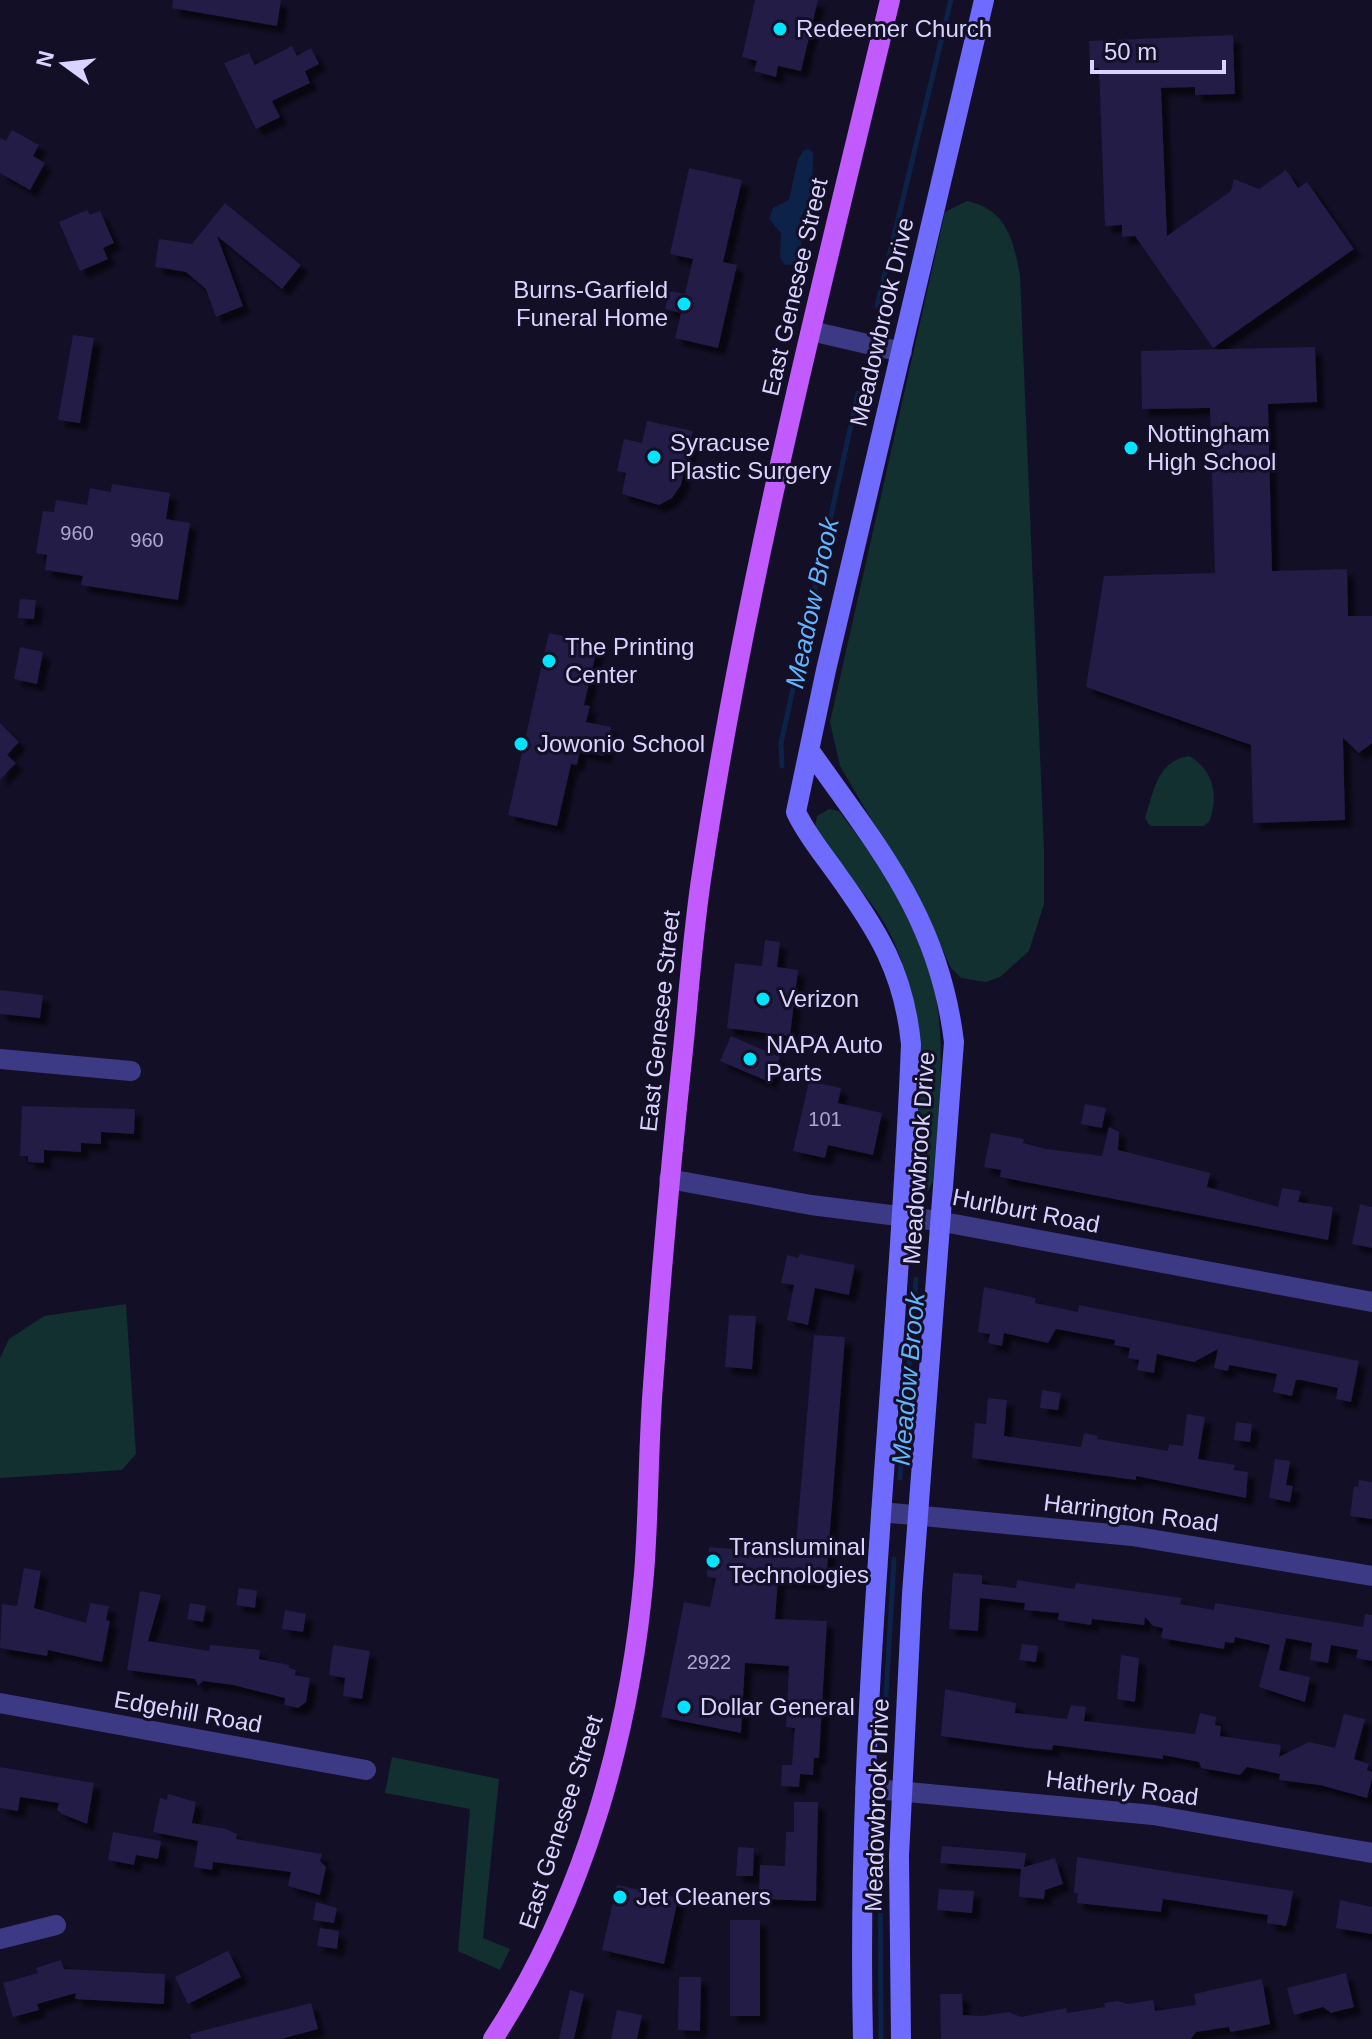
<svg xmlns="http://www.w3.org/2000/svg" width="1372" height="2039" font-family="Arial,sans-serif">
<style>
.green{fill:#12302f}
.water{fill:#0c2248}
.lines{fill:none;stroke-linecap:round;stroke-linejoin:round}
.stream{stroke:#0c2248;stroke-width:5}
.building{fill:#241b47;filter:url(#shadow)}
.street{stroke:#3d3a85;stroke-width:20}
.secondary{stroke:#6f6bff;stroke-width:20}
.primary{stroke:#c25bff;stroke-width:20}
.poi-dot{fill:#00e5ff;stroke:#130f26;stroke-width:3}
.labels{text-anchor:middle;stroke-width:6;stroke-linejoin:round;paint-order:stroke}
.number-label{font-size:20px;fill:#aca6d1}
.poi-label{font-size:24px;fill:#d9d4ff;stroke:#130f26;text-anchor:start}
.street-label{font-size:24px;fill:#d9d4ff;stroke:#130f26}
.water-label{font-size:26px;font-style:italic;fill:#62b6ff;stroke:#130f26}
</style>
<defs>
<filter id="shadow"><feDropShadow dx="7" dy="7" stdDeviation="2" flood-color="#0009"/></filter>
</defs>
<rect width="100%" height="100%" fill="#130f26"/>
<path class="green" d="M967 201C1006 209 1014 240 1020 276L1044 849V904L1029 951 1000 977 986 982 961 978 951 968 925 911 840 766 830 722 945 212Z
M1189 756C1214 770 1219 796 1209 822L1203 826H1150L1145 818C1154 791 1157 761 1189 756Z
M829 809 839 811C867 850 905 893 921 939 951 1022 940 1097 933 1181L928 1191 913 1189C914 1102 930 1007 887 928 868 892 833 864 815 827L817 816Z
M126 1304 136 1454 122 1470 0 1478V1358L9 1339 44 1316Z
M392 1757 499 1779 483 1938 510 1949 500 1970 458 1951 470 1809 385 1793Z"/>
<path class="water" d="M809 149 813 152C814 158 811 198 809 203 807 209 802 212 801 220 799 236 805 247 798 264L785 265 780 258 781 233 769 219 773 208 789 200 798 159 804 150Z"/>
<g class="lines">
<path class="stream" d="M877 306 951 0
M782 766 781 743 858 393
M900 1478 916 1279
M883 1746 894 1559
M880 1834 881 2039"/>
</g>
<path class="building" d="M173 0H281L277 26 172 8Z
M755 0H818L801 71 778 66 776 77 754 71 757 61 742 57Z
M1233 35 1235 94 1195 95V87L1161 88 1167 236 1231 191 1234 179 1259 189 1286 170 1298 188 1307 182 1354 249 1213 348 1135 236 1122 237V225L1105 226 1099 68H1090L1089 41Z
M292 46 297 56 311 48 319 64 305 71 310 83 272 101 280 117 256 129 224 63 249 53 255 65Z
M12 130 39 145 33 156 45 163 30 190 0 173V138L6 141Z
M689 168 742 180 723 262 737 265 718 348 675 338 681 313 665 309 669 291 685 294 693 259 670 254Z
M225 203 301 265 282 289 217 236 243 306 216 317 206 289 186 272 155 267 159 239 192 244Z
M87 210 90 215 100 211 114 243 103 248 108 259 80 271 59 222Z
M73 335 94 338 80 423 58 420Z
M1315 347 1317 402 1268 404 1272 571 1347 569 1348 616H1372V743L1359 753 1343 738 1345 820 1253 823 1251 745 1086 687 1104 576 1215 573 1210 408 1142 409 1141 351Z
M647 421 693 431 681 485 672 498 659 505 622 494 626 473 617 471 624 439 642 443Z
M112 484 170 493 166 519 190 523 178 600 81 585 83 576 45 570 47 555 36 553 43 511 54 512 56 500 87 505 90 488 111 492Z
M20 599 36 600 34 619 18 618Z
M549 633 598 644 584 705 590 706 586 722 611 727 604 756 580 751 577 765 571 764 557 826 508 815Z
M20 647 43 652 37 684 14 679Z
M0 723 19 742 7 755 16 763 0 780Z
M765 940 780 942 777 967 798 970 790 1036 727 1028 735 963 762 966Z
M0 990 43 995 40 1018 0 1014Z
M731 1036 780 1057 769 1082 720 1061Z
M809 1081 841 1088 838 1103 882 1113 873 1155 828 1145 825 1158 793 1151Z
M1085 1104 1106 1108 1102 1128 1081 1124Z
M22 1106 135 1109 134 1134 101 1132V1144L81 1143V1152L44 1150V1163L28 1162V1156H20Z
M1109 1127 1119 1132 1118 1150 1210 1173 1207 1187 1278 1207 1282 1188 1301 1191 1298 1202 1333 1207 1328 1240 1000 1177 1001 1170 984 1167 991 1133 1024 1139 1023 1143 1046 1149 1102 1156Z
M1360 1204 1372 1207V1248L1352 1244Z
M800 1254 855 1265 849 1295 815 1288 808 1325 787 1320 794 1285 781 1283 787 1255 798 1258Z
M984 1287 1036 1298 1035 1303 1078 1312 1079 1305 1359 1361 1351 1402 1336 1399 1338 1388 1301 1380H1296L1292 1396 1273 1392 1277 1374 1229 1365 1228 1371 1214 1368 1218 1349 1194 1362 1157 1354 1154 1373 1137 1370 1139 1360 1128 1358 1130 1348 1114 1345 1115 1340 1056 1329 1048 1343 1004 1333 1002 1346 988 1343 990 1334 978 1332Z
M729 1315 756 1316 752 1369 725 1367Z
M814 1335 845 1337 826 1583 778 1579 775 1619 827 1621 819 1758H814L813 1775 800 1774 799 1787 781 1786 782 1765H792L795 1728 786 1727 789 1666 745 1663 741 1733 661 1717 684 1602 710 1607 716 1578 707 1577 709 1547 795 1555Z
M1042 1390 1061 1393 1058 1410 1040 1408Z
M988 1398 1007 1400 1004 1436 1081 1447 1084 1433 1098 1436 1097 1439 1168 1451 1169 1444 1183 1446 1187 1414 1205 1417 1198 1459 1235 1465 1234 1470 1248 1472 1246 1498 1136 1476V1480L972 1458 975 1423 986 1424Z
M1236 1422 1252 1424 1250 1442 1234 1440Z
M1275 1459 1290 1461 1286 1485 1293 1486 1290 1502 1269 1498Z
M1359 1480 1372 1482V1519L1350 1516 1354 1486 1358 1487Z
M24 1568 41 1571 34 1608 86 1623 90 1603 109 1606 106 1620 110 1621 102 1662 48 1650 47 1656 0 1648 2 1604 17 1606Z
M953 1573 982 1575V1584L1016 1588 1017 1580 1074 1589 1076 1583 1182 1598 1180 1604 1214 1610 1215 1603 1363 1627 1365 1614 1372 1615V1661L1356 1658 1358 1650 1331 1645 1328 1663 1310 1660 1312 1643 1286 1638 1279 1670 1310 1677 1305 1702 1259 1687 1270 1645 1235 1637 1234 1643 1225 1642 1224 1649 1161 1638 1163 1628 1153 1626 1145 1617 1144 1625 1092 1619 1091 1625 1058 1620 1059 1613 1024 1610 1025 1603 980 1598 978 1631 949 1629Z
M239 1588 257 1591 255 1608 236 1605Z
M140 1591 161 1595 148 1641 209 1651 210 1645 260 1650 259 1659 289 1665V1668L296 1670 295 1675 310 1678 306 1702 298 1708 284 1705 285 1698 233 1685 203 1681 198 1686 195 1679 127 1670Z
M190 1603 206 1606 203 1622 187 1619Z
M285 1610 306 1614 303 1632 282 1629Z
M1022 1644 1038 1646 1036 1662 1019 1660Z
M333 1645 370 1651 362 1699 343 1696 345 1678 329 1675Z
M1121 1655 1139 1658 1135 1702 1117 1699Z
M945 1689 1016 1703 1015 1713 1067 1719 1071 1705 1086 1707 1084 1721 1195 1734 1200 1713 1216 1717 1215 1725 1221 1726 1220 1736 1281 1745 1279 1757 1309 1742 1335 1748 1344 1714 1365 1719 1354 1759 1369 1764 1367 1770 1372 1772V1778L1367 1798 1320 1785 1279 1780 1280 1774 1247 1767 1240 1775 1224 1772 1201 1768 1199 1762 1163 1755V1759L1053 1745 1052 1750 1029 1748 941 1736Z
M0 1767 94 1783 87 1824 62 1814 57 1810 59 1803 20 1797 18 1811 0 1808Z
M168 1794 196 1802 192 1823 226 1829 237 1834 236 1839 322 1854 320 1861 326 1867 320 1895 288 1886 291 1872 213 1862 212 1870 194 1867 198 1841 153 1832 160 1798 167 1800Z
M794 1802H818L816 1901 759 1899 760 1865 785 1866 786 1832H794Z
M113 1832 161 1841 158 1859 136 1855 134 1865 108 1860Z
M942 1846 1026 1853 1024 1867 1055 1858 1063 1884 1045 1890 1044 1899 1019 1897 1021 1869 940 1863Z
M738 1847 754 1848 753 1876H736Z
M1077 1857 1293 1891 1289 1915 1286 1926 1267 1923 1268 1915 1163 1899 1161 1912 1077 1903 1078 1893H1074Z
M617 1885 678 1898 664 1964 602 1950Z
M939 1889 974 1891 972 1913 937 1910Z
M1340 1900 1372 1907V1934L1336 1928Z
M316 1902 337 1908 334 1923 313 1920Z
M730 1920H760V2016H730Z
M320 1928 339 1931 337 1949 317 1946Z
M228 1951 241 1977 188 2004 175 1977Z
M61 1960 64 1969 165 1974 164 2004 75 1999 76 1993 37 2004 39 2010 13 2017 3 1983 38 1973 36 1968Z
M1346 1973 1354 2007 1331 2013 1323 2007 1294 2015 1287 1988Z
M679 1977H701L700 2031 678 2030Z
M1262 1979 1270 2024 1248 2029 1230 2032 1229 2027 1196 2032 1191 2039H941L940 1994H962L963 2015 982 2016 1009 2012 1021 2017 1066 2008 1067 2013 1105 2007 1104 2003 1118 2001 1127 2004 1153 2000 1155 2011 1196 2005 1194 1994Z
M570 1990 584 1994 574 2039H559Z
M311 2003 318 2029 281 2039H191L190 2034Z
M617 2010 642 2015 637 2039H611Z"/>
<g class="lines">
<path class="street" d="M811 331 902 352
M0 1059 131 1071
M669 1179 811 1205 938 1221 1372 1302
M881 1512 1132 1536 1372 1576
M0 1703 366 1770
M865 1788 1153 1815 1372 1853
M0 1939 56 1925"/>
<path class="secondary" d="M810 751C879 849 939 918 954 1042L912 1594 899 1856 901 2039
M863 2039C855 1706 898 1376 911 1044 904 972 878 931 837 874 823 854 806 834 796 812L826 670 984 0"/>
<path class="primary" d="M493 2039C583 1902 630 1736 644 1574 649 1511 648 1448 653 1385 661 1273 671 1162 683 1050 689 991 693 931 702 873 746 578 821 289 890 0"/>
</g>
<g class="poi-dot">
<circle cx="780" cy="29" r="8"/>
<circle cx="684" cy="304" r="8"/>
<circle cx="1131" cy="448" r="8"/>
<circle cx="654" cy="457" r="8"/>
<circle cx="549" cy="661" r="8"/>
<circle cx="521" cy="744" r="8"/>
<circle cx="763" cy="999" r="8"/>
<circle cx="750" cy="1059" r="8"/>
<circle cx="713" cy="1561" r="8"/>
<circle cx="684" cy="1707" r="8"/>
<circle cx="620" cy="1897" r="8"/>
</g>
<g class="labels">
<g class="number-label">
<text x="77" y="540">960</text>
<text x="147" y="547">960</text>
<text x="825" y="1126">101</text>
<text x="709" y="1669">2922</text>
</g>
<g class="poi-label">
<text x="796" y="37">Redeemer Church</text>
<text x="668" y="298" text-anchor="end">Burns-Garfield<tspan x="668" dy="28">Funeral Home</tspan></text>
<text x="1147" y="442">Nottingham<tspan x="1147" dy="28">High School</tspan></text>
<text x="670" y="451">Syracuse<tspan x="670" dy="28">Plastic Surgery</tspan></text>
<text x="565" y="655">The Printing<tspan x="565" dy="28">Center</tspan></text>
<text x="537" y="752">Jowonio School</text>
<text x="779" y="1007">Verizon</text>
<text x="766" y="1053">NAPA Auto<tspan x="766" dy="28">Parts</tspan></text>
<text x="729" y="1555">Transluminal<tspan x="729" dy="28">Technologies</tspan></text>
<text x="700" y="1715">Dollar General</text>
<text x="636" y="1905">Jet Cleaners</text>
</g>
<g class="street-label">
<text transform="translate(795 287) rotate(-77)" y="8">East Genesee Street</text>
<text transform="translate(882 322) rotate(-77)" y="8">Meadowbrook Drive</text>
<text transform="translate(660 1021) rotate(-84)" y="8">East Genesee Street</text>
<text transform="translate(919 1158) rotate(-86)" y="8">Meadowbrook Drive</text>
<text transform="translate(1026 1211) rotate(11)" y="8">Hurlburt Road</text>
<text transform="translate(1131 1513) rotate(7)" y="8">Harrington Road</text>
<text transform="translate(188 1712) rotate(10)" y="8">Edgehill Road</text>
<text transform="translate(1122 1788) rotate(7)" y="8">Hatherly Road</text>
<text transform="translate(877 1805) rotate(-88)" y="8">Meadowbrook Drive</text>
<text transform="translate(561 1822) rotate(-72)" y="8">East Genesee Street</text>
</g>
<g class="water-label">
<text transform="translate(812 603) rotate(-78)" y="9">Meadow Brook</text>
<text transform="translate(908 1379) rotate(-85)" y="9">Meadow Brook</text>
</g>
</g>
<g transform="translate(64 64) rotate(285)" stroke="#130f26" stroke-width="6" paint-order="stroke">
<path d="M0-6L14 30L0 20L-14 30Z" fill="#d9d4ff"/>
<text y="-12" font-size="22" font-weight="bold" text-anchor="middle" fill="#d9d4ff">N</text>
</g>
<path d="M1092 60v12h132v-12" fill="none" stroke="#d9d4ff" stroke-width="4"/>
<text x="1104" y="60" font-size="24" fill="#d9d4ff" stroke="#130f26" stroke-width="6" paint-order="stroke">50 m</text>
</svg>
